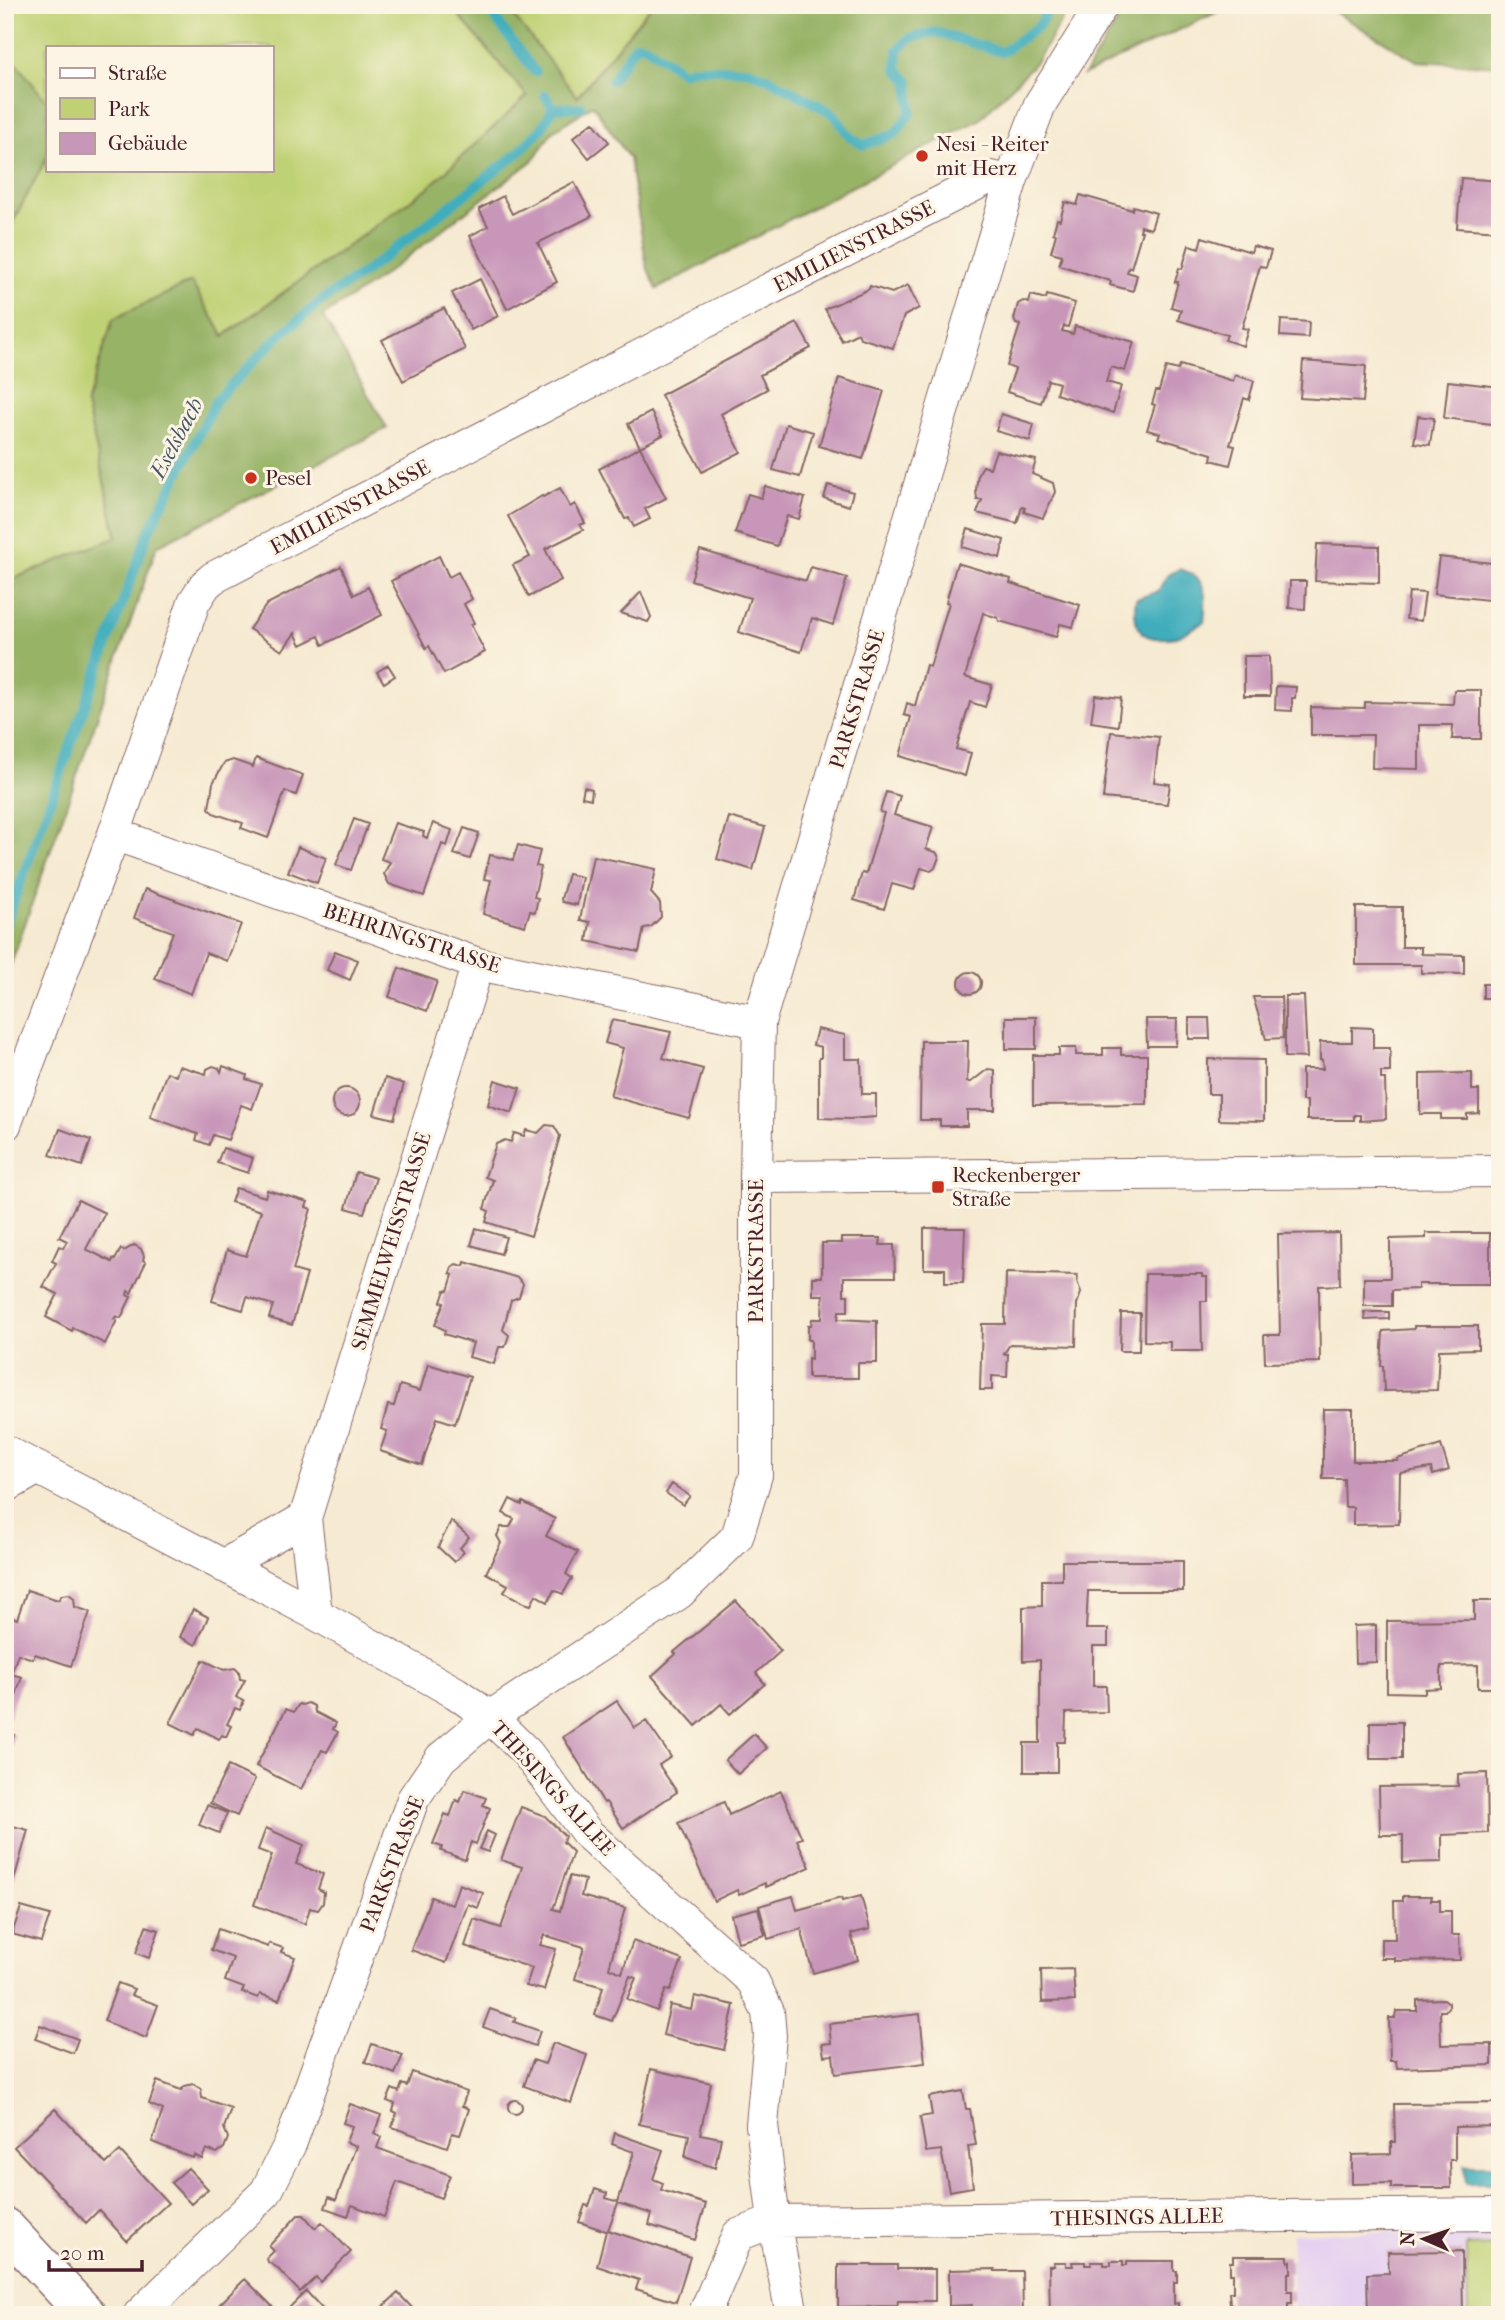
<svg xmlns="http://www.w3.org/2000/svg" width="1505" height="2320" font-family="'IM FELL French Canon',serif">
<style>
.built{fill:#e6d2f0}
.green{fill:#bfd174;stroke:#847850;stroke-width:2}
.forest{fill:#97b366;stroke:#706948;stroke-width:2}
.water{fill:#3fadbc;stroke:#446674;stroke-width:2}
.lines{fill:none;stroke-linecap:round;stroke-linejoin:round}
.stream{stroke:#3fadbc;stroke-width:10}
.building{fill:#c896b9}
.minor-casing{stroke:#866665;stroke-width:34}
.secondary-casing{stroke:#866665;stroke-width:41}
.minor{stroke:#fff;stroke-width:32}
.secondary{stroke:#fff;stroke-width:38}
.poi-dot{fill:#c8321e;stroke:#fcf5e5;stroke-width:2.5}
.labels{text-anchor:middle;stroke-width:6;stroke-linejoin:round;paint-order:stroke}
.poi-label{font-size:21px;fill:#4a1f2b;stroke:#fcf5e5;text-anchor:start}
.street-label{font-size:21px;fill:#4a1f2b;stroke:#fcf5e5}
.water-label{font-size:23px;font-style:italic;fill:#465865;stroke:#fcf5e5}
</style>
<rect width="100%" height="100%" fill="#fcf5e5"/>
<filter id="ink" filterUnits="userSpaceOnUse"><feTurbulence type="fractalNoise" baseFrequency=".0143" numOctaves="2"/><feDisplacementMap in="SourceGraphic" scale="14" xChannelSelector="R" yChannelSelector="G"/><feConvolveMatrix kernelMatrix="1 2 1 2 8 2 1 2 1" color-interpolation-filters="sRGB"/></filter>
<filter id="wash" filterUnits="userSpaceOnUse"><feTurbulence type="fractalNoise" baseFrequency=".00686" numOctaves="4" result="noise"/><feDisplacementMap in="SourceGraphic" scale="28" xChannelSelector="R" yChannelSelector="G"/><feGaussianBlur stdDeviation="1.57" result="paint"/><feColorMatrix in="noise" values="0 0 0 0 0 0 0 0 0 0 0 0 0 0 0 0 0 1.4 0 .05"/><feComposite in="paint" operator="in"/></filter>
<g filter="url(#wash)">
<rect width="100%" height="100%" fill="#f6ead2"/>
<path class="built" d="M1500 2230V2315H1292V2233Z"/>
<path class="green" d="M11 5H450L528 96 429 187 223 336 86 404 117 538 7 583 5 237 47 157V170H271V47H47V102L5 49V11Z
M505 5H652L577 97Z
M1500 2245V2315H1468L1467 2246Z"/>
<path class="forest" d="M450 5H505L577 97 652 5H1071L1036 62 979 120 657 289 647 267 629 158 593 105 553 131 533 160 376 281 323 316 387 428 157 546 5 981V582L117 537 86 404 113 319 191 282 224 336 429 187 527 96Z
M1128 5H1232L1084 75Z
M1323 5H1500V66L1417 61Z
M5 49 47 102V157L5 237Z"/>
<path class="water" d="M1179 569C1208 577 1207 596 1204 622 1196 626 1187 632 1179 636 1174 638 1168 638 1162 638 1137 640 1133 620 1136 599L1159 591 1167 576Z
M1465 2165H1500V2183H1466Z"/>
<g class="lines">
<path class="stream" d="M485 5 535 72
M612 80 636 44 646 46 682 72 696 68 748 70 768 78 834 114 850 137 863 145 895 134 911 112 909 81 897 69 898 50 910 38 935 32 1002 52 1039 26 1051 5
M553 108 581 107
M5 925 148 533 217 399 277 338 321 301 365 272 517 154 542 128 553 108 545 95"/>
</g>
<g id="blocks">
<path class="building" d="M593 122 609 142 589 158 573 138Z
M1461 178 1500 181V231L1457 228Z
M574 182 592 216 538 243 557 282 507 309 470 236 488 226 479 209 503 196 512 214Z
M1080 195 1132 210 1133 206 1156 213 1151 229 1141 226 1140 231H1142L1131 268 1129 267 1127 272 1137 275 1133 291 1110 285 1111 281 1059 265 1062 255 1051 252 1056 234 1053 233 1057 219 1060 220 1065 202 1077 205Z
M1202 237 1251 252 1253 246 1271 251 1266 267 1260 266 1242 328 1248 329 1243 346 1225 340 1227 335 1178 320 1181 310 1171 307 1178 282H1175L1179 268 1182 269 1189 245 1199 248Z
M480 279 498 316 471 330 452 293Z
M908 285 919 308 904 316 893 348 860 338 858 333 842 341 825 309 869 289 870 286 892 293Z
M1031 295 1046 299 1047 295 1075 303 1068 327 1064 326 1062 331 1073 334 1075 326 1134 342 1125 371 1111 367 1106 382 1121 386 1113 413 1056 394 1059 383 1048 380 1041 403 1007 392 1015 369 1007 366 1020 325 1016 324 1014 319 1018 304 1023 301 1029 303Z
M444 308 465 349 403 381 382 340Z
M1281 320 1309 322 1308 338 1280 336Z
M797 323 811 348 760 375 767 389 721 414 741 452 702 472 661 395Z
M1303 361 1366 366 1363 402 1300 398Z
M1180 365 1233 381 1235 375 1254 381 1249 400 1244 398 1230 445 1235 446 1230 465 1211 460 1212 454 1158 438 1160 433 1147 430 1155 405 1152 404 1156 391H1159L1166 367 1178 370Z
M839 378 884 391 863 459 819 446Z
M1448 381 1500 387V425L1444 418Z
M651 412 663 435 640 447 628 424Z
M1001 414 1034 424 1030 441 996 431Z
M1418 416 1434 418 1430 445 1414 443Z
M786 424 813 432 800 477 773 470Z
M640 447 666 498 645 509 650 519 634 527 629 518 625 519 599 469Z
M996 451 1036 460 1032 474 1053 483 1055 492 1043 518 1024 512 1025 508 1022 507 1017 523 977 513 982 500H977L976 490 978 474 983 466 990 468Z
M828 485 853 492 849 506 824 498Z
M765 486 805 498 799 519 787 516 777 546 735 533 748 494 761 498Z
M560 488 570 507 575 504 585 523 580 525 583 530 545 549 561 580 529 597 513 565 530 557 508 516 542 496 543 497Z
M968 529 1004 540 1000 558 962 547Z
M1317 544 1379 546V583L1315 581Z
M700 550 806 581 811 567 847 578 833 625 812 618 801 652 739 632 750 598 691 580Z
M439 556 449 577 458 572 472 599 464 604 474 623 471 625 485 652 444 674 429 646 426 648 391 581Z
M1439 557 1500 564 1497 601 1434 594Z
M957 563 1011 579 1010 583 1080 605 1073 627 1060 624 1056 637 999 621 998 618 983 613 965 677 992 685 985 707 970 702 956 749 971 753 965 776 900 756 911 717 904 715 907 703 915 706 926 665 930 667 949 603 946 602Z
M341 566 354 595 368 587 382 615 323 645 319 636 301 645 295 633 282 651 249 629 267 604Z
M1290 581H1306L1305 609 1289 608Z
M641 592 651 617 648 622 621 613Z
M1409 592 1425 593 1421 621 1406 619Z
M1244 656H1269L1270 696H1244Z
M388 665 395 676 384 683 377 672Z
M1276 686 1296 687 1295 698H1292V711L1275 710Z
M1454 690H1481V739H1452L1453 725H1419V769L1372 768 1373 735H1311V707L1365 708V702L1453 704Z
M1095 695 1121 698 1118 726 1091 722Z
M1111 732 1159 737 1154 782 1170 784 1167 804 1103 798Z
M256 758 303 775 296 795 285 791 268 838 241 828 243 823 213 813 209 808 213 783 224 763 233 760 253 767Z
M584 787 592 789 591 799 582 797Z
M886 792 900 796 894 815 933 827 926 849 936 852 939 857 935 868 931 871 921 868 914 890 892 884 884 909 854 900 862 873 866 874 884 813 880 812Z
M729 817 765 827 753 870 717 859Z
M354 819 368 824 351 870 336 865Z
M395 823 424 832 423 836 427 838 433 823 452 830 447 846 442 844 424 896 389 884 384 874 390 862 381 859Z
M464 828 479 833 470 859 454 854Z
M518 845 540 851 536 866 541 867 534 897 538 898 535 912 530 911 525 926 483 914 491 880 484 879 490 855 513 860Z
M298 847 326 858 317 883 288 872Z
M593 856 656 869 651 893 660 903 661 917 651 927 644 928 639 952 587 941 590 922 580 920Z
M568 874 582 877 577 905 562 902 561 899Z
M145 889 241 924 227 961 206 953 191 994 155 979 173 932 134 918Z
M1356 907H1402V947H1421V954L1464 955V974L1421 973V965H1356Z
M335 951 358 960 350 980 327 970Z
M399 968 437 981 427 1011 389 997Z
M959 983a11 11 0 1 1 22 0a11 11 0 1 1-22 0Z
M1483 984H1500V998H1483Z
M1285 996H1304L1307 1058 1285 1057Z
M1253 997H1281L1283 1038 1266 1039Z
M1006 1017H1036V1049H1006Z
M1189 1018H1209L1210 1039H1189Z
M1146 1019H1177L1176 1046H1147Z
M612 1020 671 1032 663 1058 703 1069 689 1118 610 1096 623 1048 605 1043Z
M1352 1027 1373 1028V1048H1390V1072H1381V1079H1385L1386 1119 1360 1121V1115H1354V1120H1307V1101H1302V1069H1323L1322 1060H1320V1042H1352Z
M817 1029 845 1035V1059H861L862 1094H876V1117L849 1119 819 1118V1058H821V1047L813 1045Z
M921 1041H968L967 1082H971L988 1069 995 1070V1110H967V1126H940V1120H920Z
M1059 1048H1076V1055H1103V1048H1121V1055H1147V1104L1033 1105V1055H1059Z
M1208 1059 1264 1060V1121L1219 1120V1094H1208Z
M179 1066 206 1074 207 1069 213 1066 219 1068 221 1072 223 1066 247 1075 246 1079 261 1084 252 1109 241 1105 228 1140 213 1135 209 1145 196 1140 198 1134 150 1117 167 1072 176 1076Z
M1472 1073V1090H1479V1113L1467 1114V1119H1441V1114H1420V1074Z
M385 1078 404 1084 394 1119 374 1114Z
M495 1080 520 1088 512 1113 488 1105Z
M332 1102a14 14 0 1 1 28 0a14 14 0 1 1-28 0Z
M546 1125 554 1126 560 1136 531 1236 486 1222 489 1211 484 1209 493 1180 485 1177 496 1144 505 1140 511 1142 514 1133 524 1136 526 1130 538 1133Z
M60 1129 91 1140 82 1166 50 1155Z
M223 1148 253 1158 248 1173 217 1163Z
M356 1172 376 1178 364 1213 346 1208Z
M236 1188 265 1197 267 1190 308 1202 306 1207 311 1209 293 1270 307 1274 292 1325 269 1318 273 1305 247 1297 243 1310 212 1301 227 1250 246 1256 261 1211 231 1202Z
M78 1200 105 1213 86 1249 112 1262 113 1259 115 1260 121 1249 124 1251 134 1245 141 1249 144 1256 143 1260 146 1262 131 1293 128 1291 127 1295 131 1297 121 1318 116 1316 114 1319 117 1320 105 1344 73 1328 72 1331 46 1317 58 1294 43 1287 56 1263 52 1261 59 1246 63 1248 67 1241 59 1237Z
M476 1228 506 1237 501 1254 471 1245Z
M924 1228H965L963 1283H945V1269H924Z
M1339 1233 1340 1285 1319 1286 1320 1362 1265 1363 1264 1335H1280L1278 1234Z
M1426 1233H1490V1284H1418V1289L1392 1290V1306H1364V1278H1390V1239L1426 1238Z
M841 1238H881L880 1245H894L895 1277H844V1295H848V1311H839L838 1319 877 1321V1363H858V1378H808V1358L811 1359V1340H808V1325H811L812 1319H822L823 1295H813V1277H822V1243H841Z
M465 1262 518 1278 523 1284 519 1297 511 1300 503 1330 509 1335 505 1347H499L494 1364 469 1357 473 1343 444 1334 445 1330 435 1325 444 1303 441 1302 445 1290 448 1291 453 1275 450 1273 452 1267 456 1264 464 1266Z
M1006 1273 1077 1275V1281L1081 1293 1077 1304 1076 1346 1010 1344 1004 1354H1008L1007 1377 992 1376V1390H980L982 1324H1005Z
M1145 1274H1202V1277H1207V1301H1201L1202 1351H1170V1342L1144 1341Z
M1364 1312H1389V1319L1365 1320Z
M1121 1313H1140L1139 1351H1120Z
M1414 1326H1478V1349L1439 1350 1437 1390 1384 1391 1383 1366H1381L1383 1331 1414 1329Z
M428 1364 470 1377 455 1424 437 1418 422 1465 380 1451 387 1431 381 1429 388 1405 394 1406 400 1385 420 1391Z
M1323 1409H1353V1461H1398L1397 1459 1441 1445 1449 1470 1433 1475 1431 1468 1400 1473 1399 1524 1353 1525V1507H1345L1344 1479H1323Z
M672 1484 690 1496 683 1505 666 1493Z
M510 1499 522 1505 523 1502 555 1519 546 1536 578 1552 566 1574 572 1578 563 1594 554 1590 548 1602 536 1595 531 1605 524 1603 504 1592 508 1585 486 1573 501 1543 497 1536 501 1527H510L514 1519 503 1513Z
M451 1521 469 1537 460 1548 464 1552 454 1562 438 1547Z
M1062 1561H1183V1591H1088L1086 1629H1108V1646H1093V1686H1106L1107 1712 1066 1713 1065 1742H1057V1772H1024V1743H1040V1660L1023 1661V1607L1042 1606V1580H1062Z
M27 1590 58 1600 62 1595 69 1594 74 1598 75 1607 90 1612 71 1666 35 1654 33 1659 18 1654 11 1674 22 1677 6 1725 5 1616 6 1615 17 1619Z
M736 1601 781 1651 756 1673 765 1684 730 1714 721 1704 696 1726 652 1676 676 1654 674 1652Z
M1474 1601H1500V1688H1478V1665L1441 1666V1688L1425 1689V1693L1387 1692V1621L1474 1620Z
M193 1609 208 1617 196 1645 180 1637Z
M1376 1625V1662L1355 1663 1354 1626Z
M203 1660 224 1670 235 1668 239 1672 240 1679 245 1680 236 1697 244 1701 240 1710 235 1708 227 1724 231 1726 226 1737 222 1735 219 1739 198 1728 194 1735 170 1723Z
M617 1701 635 1728 646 1721 671 1757 659 1765 677 1792 623 1828 606 1802 604 1803 563 1737Z
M308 1703 314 1706 315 1712 336 1723 333 1729 338 1732 327 1752 322 1750 301 1789 256 1766 286 1709 294 1712 299 1704 302 1705Z
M1370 1722H1402V1759H1370Z
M5 1732 14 1735 6 1760H5Z
M754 1734 767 1748 738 1774 725 1760Z
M228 1766 255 1779 237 1816 210 1803Z
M1487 1773 1488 1833 1442 1835V1862L1403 1863V1835H1380L1379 1787 1458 1786V1774Z
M465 1790 486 1798 483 1805 490 1808 476 1844 471 1842 465 1860 441 1851 442 1847 433 1844 445 1814 450 1816 456 1800 460 1802Z
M781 1791 802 1838 797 1840 810 1867 766 1887 765 1883 739 1895 737 1890 714 1901 678 1823 724 1802 729 1815Z
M207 1805 227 1813 219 1833 199 1825Z
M521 1807 545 1816 565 1836 563 1842 573 1852 553 1909 560 1911 570 1876 585 1880 581 1896 625 1908 609 1968 622 1973 633 1941 682 1960 670 1991 666 1990 657 2011 627 1999 636 1978 630 1976 612 2021 595 2015 603 1987 575 1979 584 1947 544 1935 540 1945 556 1949 544 1990 526 1986 532 1968 465 1946 474 1919 501 1928 522 1867 501 1860Z
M5 1811 12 1813 9 1825 28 1830 14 1880 5 1877Z
M266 1828 304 1845 296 1864 323 1874 318 1889 324 1892 323 1903 318 1910 310 1908 305 1924 254 1905 272 1855 258 1850Z
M487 1831 495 1835 488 1852 479 1849Z
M1494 1881H1500V1896H1494Z
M459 1884 483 1893 478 1908 468 1904 446 1963 411 1950 431 1897 452 1905Z
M793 1896 797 1910 841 1898 842 1901 861 1896 870 1929 851 1934 858 1960 813 1973 801 1929 768 1939 759 1906Z
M1403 1896H1432L1431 1900H1440V1911H1451V1935H1459L1460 1960 1395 1961V1958H1381V1939H1395L1394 1901H1403Z
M21 1907 50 1915 41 1942 12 1934Z
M758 1908 765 1935 738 1942 731 1915Z
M146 1926 159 1930 149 1958 136 1953Z
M218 1929 268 1947 269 1943 283 1948 281 1952 295 1957 279 2000 260 1994 258 1998 242 1992 244 1988 225 1981 233 1958 211 1950Z
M1073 1969 1075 2001 1042 2002 1041 1970Z
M118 1983 134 1989 131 1995 158 2005 146 2038 104 2021Z
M695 1996 734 2005 724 2050 663 2035 670 2005 692 2010Z
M1444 1999 1449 2003V2006L1445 2011H1440L1441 2045 1492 2044V2065L1397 2068 1396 2061H1390L1389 2018H1395L1396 2011H1417V2000Z
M490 2009 516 2018 514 2022 540 2031 535 2046 483 2027Z
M920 2014 925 2063 835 2074 833 2055 824 2056 822 2044 831 2043 829 2024Z
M40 2025 78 2039 73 2053 35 2039Z
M553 2043 587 2055 571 2103 524 2086 533 2060 545 2064Z
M372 2044 403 2055 395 2074 365 2062Z
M651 2069 711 2083 700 2134 721 2138 715 2168 685 2157 689 2135 639 2124Z
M412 2072 467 2092 462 2106 469 2109 460 2135 452 2133 447 2147 392 2127 397 2113 393 2111 395 2104 387 2101 392 2089 399 2092 402 2084 407 2086Z
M157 2081 181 2090 185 2086 193 2084 201 2089 202 2098 231 2108 224 2128 228 2138 224 2148 217 2153 206 2149 202 2159 194 2155 193 2158 152 2142 163 2110 149 2104Z
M963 2091 966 2109H970L976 2145 968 2146 973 2187 949 2191 941 2150 926 2152 920 2117 932 2115 929 2097Z
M508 2107a7 7 0 1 1 14 0a7 7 0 1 1-14 0Z
M1500 2103V2126L1455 2127V2160H1450L1451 2188H1391V2183L1352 2184V2155L1391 2154V2142H1395L1394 2104Z
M350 2104 381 2115 374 2134 381 2137 377 2148 450 2175 441 2198 397 2182 384 2217 352 2205 348 2216 325 2208 329 2197 336 2200 356 2146 346 2142 352 2126 343 2123Z
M55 2109 106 2164 120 2151 168 2203 127 2241 99 2210 86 2223 14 2147Z
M615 2133 663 2150 653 2179 663 2183 661 2190 706 2204 695 2240 649 2225 652 2214 618 2203 608 2230 690 2257 676 2302 636 2289 639 2280 597 2266 606 2231 579 2222 585 2205 589 2206 595 2189 607 2193 606 2198 618 2202 634 2152 612 2144Z
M188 2168 208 2189 191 2204 171 2183Z
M298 2215H304L315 2228 322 2222 351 2252 320 2282 316 2277 300 2292 276 2267 268 2262 267 2258 274 2251 269 2246Z
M1462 2251 1463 2315H1368L1367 2274 1389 2273 1388 2252Z
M1233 2256H1288V2262L1291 2261V2273H1288V2291H1292V2303H1288V2312L1295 2313V2315H1233V2304H1230L1229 2292H1233V2274H1230V2262H1233Z
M1111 2261H1123V2265H1127V2261H1174V2271H1177V2282H1174V2304L1178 2303V2315H1050L1049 2266H1054L1053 2262H1066V2266H1073L1072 2262H1085V2265H1092L1091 2262H1104V2265H1111Z
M838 2265H897V2269H935V2301H898L897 2306 838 2307Z
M995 2269V2271H1022L1023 2312 972 2315V2305L949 2306V2270Z
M245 2279 281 2315H209Z
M306 2291 328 2315H283L291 2306Z
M398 2293 419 2315H374Z"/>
</g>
</g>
<g filter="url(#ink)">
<use href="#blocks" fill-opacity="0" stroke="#866665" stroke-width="2"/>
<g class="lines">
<g class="minor-casing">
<path id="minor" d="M114 834 478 964 759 1022
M5 1125 114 834 194 602 205 585 213 578 715 317 990 177 1011 181
M756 1177 1500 1171
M5 1451 316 1614 456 1693 490 1717 527 1753 588 1834 753 1981 768 2012 770 2036 762 2125 774 2221 792 2315
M5 1487 38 1468
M223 1566 305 1518
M316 1614 305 1518 478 964
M139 2315 266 2192 291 2142 413 1799 441 1758 490 1717 679 1593 737 1537 756 1475V1177L759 1022 1011 181 1040 104 1102 5
M704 2315 738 2235 774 2221 1500 2214"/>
</g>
<g class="secondary-casing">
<path id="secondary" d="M5 2227 87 2315"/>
</g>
<use href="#minor" class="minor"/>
<use href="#secondary" class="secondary"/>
</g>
</g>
<g class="poi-dot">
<circle cx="922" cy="156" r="7"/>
<circle cx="251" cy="478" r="7"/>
<rect x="931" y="1180" width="14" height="14" rx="3.5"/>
</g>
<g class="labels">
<g class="poi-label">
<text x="936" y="151">Nesi - Reiter<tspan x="936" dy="24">mit Herz</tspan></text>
<text x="265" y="485">Pesel</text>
<text x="952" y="1182">Reckenberger<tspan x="952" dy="24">Straße</tspan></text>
</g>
<g class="street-label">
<text transform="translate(854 246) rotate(-27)" y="7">EMILIENSTRASSE</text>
<text transform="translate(350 507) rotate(-28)" y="7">EMILIENSTRASSE</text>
<text transform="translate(857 699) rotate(-73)" y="7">PARKSTRASSE</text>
<text transform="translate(412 938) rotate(18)" y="7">BEHRINGSTRASSE</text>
<text transform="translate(391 1241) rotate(-73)" y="7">SEMMELWEISSTRASSE</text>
<text transform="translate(756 1251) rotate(-90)" y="7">PARKSTRASSE</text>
<text transform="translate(553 1788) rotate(48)" y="7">THESINGS ALLEE</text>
<text transform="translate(392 1864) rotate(-69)" y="7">PARKSTRASSE</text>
<text transform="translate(1137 2217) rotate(-1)" y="7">THESINGS ALLEE</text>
</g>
<g class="water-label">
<text transform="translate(176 438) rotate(-62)" y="8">Eselsbach</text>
</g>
</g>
<rect width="1505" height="2320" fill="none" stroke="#fcf5e5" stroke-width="28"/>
<rect x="46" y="46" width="228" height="126" fill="#fcf5e5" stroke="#b59f9b" stroke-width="2"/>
<rect x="60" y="68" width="35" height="10" fill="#ffffff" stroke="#b59f9b" stroke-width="2"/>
<text x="108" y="80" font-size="21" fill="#4a1f2b">Straße</text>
<rect x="60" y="98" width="35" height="21" fill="#bfd174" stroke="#b59f9b" stroke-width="2"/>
<text x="108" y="116" font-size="21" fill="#4a1f2b">Park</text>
<rect x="60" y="133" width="35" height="21" fill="#c896b9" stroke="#b59f9b" stroke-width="2"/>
<text x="108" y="150" font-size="21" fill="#4a1f2b">Gebäude</text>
<g transform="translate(1424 2239) rotate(272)" stroke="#fcf5e5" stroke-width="5" paint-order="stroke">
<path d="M0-5L12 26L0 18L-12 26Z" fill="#4a1f2b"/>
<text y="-10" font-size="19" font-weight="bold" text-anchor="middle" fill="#4a1f2b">N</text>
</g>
<path d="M49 2260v10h93v-10" fill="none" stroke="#4a1f2b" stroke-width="3.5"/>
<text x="60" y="2260" font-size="21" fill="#4a1f2b" stroke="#fcf5e5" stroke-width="5" paint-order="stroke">20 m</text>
</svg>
